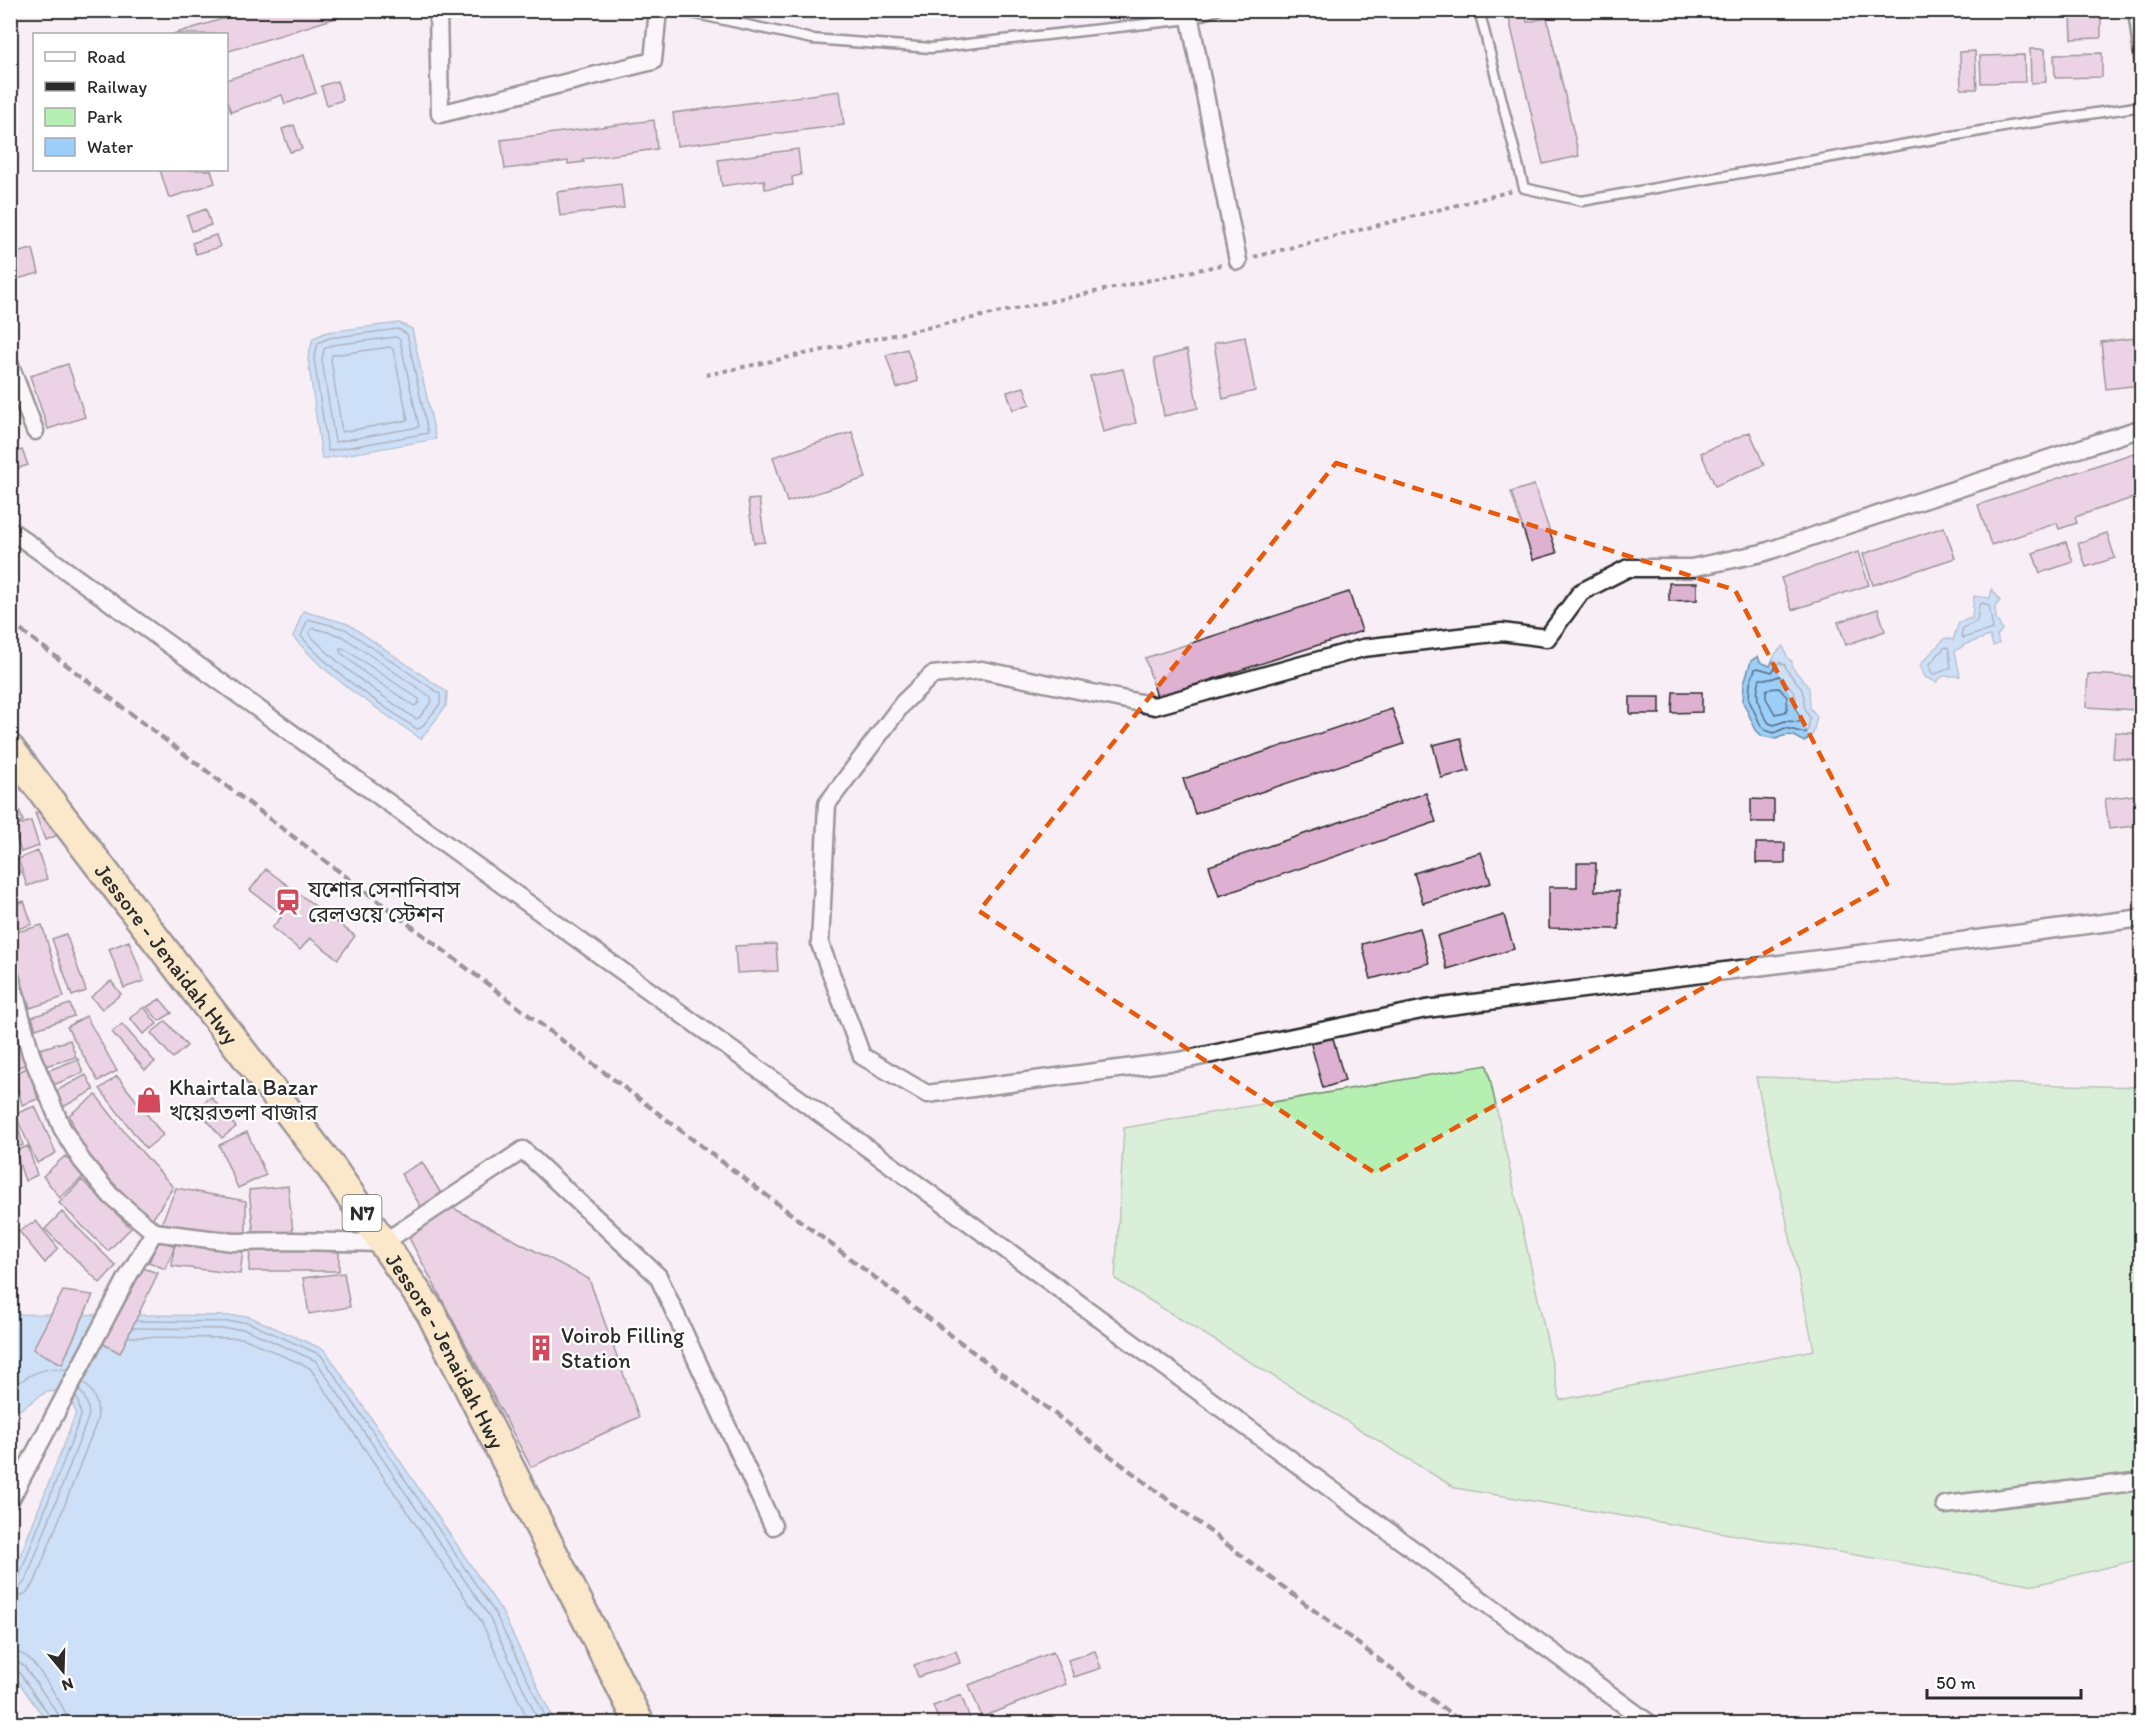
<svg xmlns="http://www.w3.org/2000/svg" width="2152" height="1734" font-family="Itim,'Noto Sans Bengali',sans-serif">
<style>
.green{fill:#b6efb2;stroke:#708d6e;stroke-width:1.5}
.water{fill:#9bcef9;stroke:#6e8da7;stroke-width:1.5}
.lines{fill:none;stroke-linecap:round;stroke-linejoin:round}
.shore{stroke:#586c7d;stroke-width:1.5}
.building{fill:#deb0d1;stroke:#2b2b2b;stroke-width:1.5}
.service-casing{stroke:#2b2b2b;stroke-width:13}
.minor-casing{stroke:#2b2b2b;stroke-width:21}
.trunk-casing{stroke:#2b2b2b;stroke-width:33}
.path{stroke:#2b2b2b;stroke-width:4;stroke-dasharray:4.5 4.5;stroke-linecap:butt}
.service{stroke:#fff;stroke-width:8}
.minor{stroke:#fff;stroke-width:16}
.trunk{stroke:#ffdd96;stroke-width:28}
.rail{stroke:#2b2b2b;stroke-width:4.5;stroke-dasharray:9 4.5;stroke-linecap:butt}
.marked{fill:none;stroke:#e8590c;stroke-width:4.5;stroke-dasharray:12 8;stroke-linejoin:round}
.labels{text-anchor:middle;stroke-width:4.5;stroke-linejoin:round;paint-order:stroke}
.shield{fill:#fff;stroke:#6b6b6b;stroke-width:1.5}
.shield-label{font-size:21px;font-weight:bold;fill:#2b2b2b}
.poi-label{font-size:22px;fill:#2b2b2b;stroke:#fff;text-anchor:start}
.street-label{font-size:22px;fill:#2b2b2b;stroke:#fff}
</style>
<rect width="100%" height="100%" fill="#f8eff6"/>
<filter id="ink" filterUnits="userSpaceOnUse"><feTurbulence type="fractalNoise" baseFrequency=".0167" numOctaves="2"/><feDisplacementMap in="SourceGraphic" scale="12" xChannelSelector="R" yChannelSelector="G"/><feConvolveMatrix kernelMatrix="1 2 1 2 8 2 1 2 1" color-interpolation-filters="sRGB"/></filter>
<g filter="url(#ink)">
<path class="green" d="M1487 1065 1560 1400 1814 1350 1756 1077 2141 1087V1559L2035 1585 1455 1488 1115 1279 1124 1128Z"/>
<path class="water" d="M399 323 412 329 436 439 322 459 308 358 313 338 327 332Z
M1992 589 2000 601 1995 607 1996 618 2002 630 1997 636 1999 643 1993 646 1990 636 1966 644 1955 651 1960 676H1943L1936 682 1925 677 1920 665 1945 638 1953 640 1959 622 1972 618 1974 596 1990 598Z
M303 611 348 624 447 692 446 706 421 739 352 691 321 666 293 637Z
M1783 646 1788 659 1792 661V667L1809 688 1810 708 1817 716 1813 734 1804 742C1794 734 1787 733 1776 739L1762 736 1756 730 1743 702 1744 683 1751 661 1758 656 1760 662 1770 666 1776 653Z
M11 1308 19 1314 248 1316 325 1350 501 1610 555 1723H48L14 1676 10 1663V1582L76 1413 72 1402 59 1391 46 1392 11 1416Z"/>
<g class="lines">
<path class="shore" d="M398 329 407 334 428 433 328 451 314 359 318 343 329 338Z
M396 337 400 340 419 427 335 442 322 360 324 349 332 345Z
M390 347 393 349 408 420 342 432 331 360 332 355Z
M1982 603 1989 605 1993 629 1963 638 1961 635 1963 628 1977 621 1979 605Z
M308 619 345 629 440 694V704L421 728 417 729C376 701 333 674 301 636Z
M313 628 342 636 431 697 432 701 419 718 416 719C378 693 341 668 310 635V630Z
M1947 647 1949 650 1951 668 1935 674H1932L1929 665 1944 648Z
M340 648H343L419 699V703L414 706 365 673 340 652Z
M1779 662 1785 665C1788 676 1798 680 1802 690 1807 700 1800 704 1810 718L1808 730 1805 733 1785 728 1774 733 1765 730 1761 726 1749 700 1750 684 1755 669 1758 668 1772 672Z
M1779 676 1782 677 1795 693 1797 710 1801 719 1799 722 1785 721 1774 725 1769 723C1759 710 1754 695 1760 679H1771Z
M1779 688 1787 697V709L1785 712 1775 714 1766 698V691L1768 689Z
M137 1321 247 1322 321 1355 495 1613 549 1724
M133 1328 245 1329 316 1361 489 1616 540 1724
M129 1337 243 1338 310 1368 481 1621 530 1724
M10 1388C28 1376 45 1364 68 1370
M10 1581H15L19 1577 81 1416 78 1401 76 1397
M10 1589 20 1587 26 1580 88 1418C90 1408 86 1397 79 1390
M10 1598 25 1594 34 1584 97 1421C100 1406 94 1391 83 1382
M10 1652C17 1652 23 1653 28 1658 39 1668 68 1711 69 1724
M10 1661 18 1662 24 1666 58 1714 60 1724
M10 1668 18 1671 51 1718 52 1724"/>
</g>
<path class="building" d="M252 10H337L339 17 226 52V34H173Z
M1507 10H1545L1526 16 1527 22 1547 18 1579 156 1543 164Z
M2101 13V38L2072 39 2071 14Z
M2030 49H2045L2046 82 2031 83Z
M1975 51 1977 89H1961L1960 52Z
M2102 53V77L2055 78 2054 54Z
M304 55 316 93 285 104 282 95 231 112 226 99V80Z
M2024 55 2025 82 1981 83 1980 56Z
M337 81 343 100 327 105 321 86Z
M840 91 844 125 677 146 673 113Z
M654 120 657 149 583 159 584 162 568 164V161L505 169 501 140Z
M294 125 302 149 290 152 282 129Z
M798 149 801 175 792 177 793 185 765 189 764 180 722 186 718 160Z
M160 170H211L215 183 169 198Z
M621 184 624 208 560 216 557 192Z
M206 209 211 225 192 231 187 216Z
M216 235 220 247 196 254 192 243Z
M33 249 39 273 10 281V254Z
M1245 337 1255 391 1223 399 1214 343Z
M2135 338 2140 385 2106 389 2101 342Z
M907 349 918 381 897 388 886 355Z
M1187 350 1198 408 1164 416 1154 359Z
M68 364 85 417 48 429 30 376Z
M1123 369 1136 423 1103 432 1090 376Z
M1024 387 1030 404 1013 410 1007 392Z
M852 432 866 478 787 502 773 457Z
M1750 432 1764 465 1715 486 1701 453Z
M22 450 28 465 10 471V454Z
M2134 453 2142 477V495L2075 517 2077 523 2059 529 2057 523 1991 545 1978 505Z
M1534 485 1557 553 1533 560 1511 492Z
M759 499 765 542 754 543 748 500Z
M1944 527 1955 558 1873 585 1863 554Z
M2107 533 2115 558 2086 567 2078 543Z
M2066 542 2073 562 2040 573 2033 553Z
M1858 552 1869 585 1792 610 1781 578Z
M1669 583H1697V600L1669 601Z
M1349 592 1362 631 1157 697 1145 658Z
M1878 609 1885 631 1846 645 1838 622Z
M2088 674 2138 677 2136 710 2086 707Z
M1673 692H1702V712L1672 713Z
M1630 697H1660V714H1630Z
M1392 709 1404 744 1195 814 1183 779Z
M2115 732 2142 734V760L2113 758Z
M1461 738 1469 771 1441 778 1433 745Z
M10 792H13L23 821 11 826Z
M1426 793 1436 822 1219 896 1209 866Z
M2142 794V825L2109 829 2105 799Z
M1751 799 1774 800V822H1751Z
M48 809 58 835 45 840 35 813Z
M31 821 39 846 21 852 13 827Z
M1756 843H1785V863H1756Z
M10 847 20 872 10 876Z
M38 851 47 879 27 886 18 859Z
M1481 852 1491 883 1423 903 1414 873Z
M1577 863H1596L1595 891H1619V929L1549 928V887H1577Z
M266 869 355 936 338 959 310 938 300 950 272 928 283 915 250 890Z
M24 901 32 924 10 932V906Z
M1504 915 1514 949 1447 969 1437 936Z
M42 925 64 997 30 1008 10 945V934Z
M1420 928 1429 963 1371 979 1362 944Z
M66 934 86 991 72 996 52 939Z
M129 941 144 981 124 988 109 949Z
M776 944 778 971 737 973 735 946Z
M111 981 121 994 102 1009 91 997Z
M160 999 172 1013 159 1021 147 1007Z
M70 1004 74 1016 36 1029 32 1017Z
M144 1007 157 1024 143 1034 130 1018Z
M14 1016 30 1063 13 1069 10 1063V1017Z
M86 1016 117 1071 98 1081 67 1027Z
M166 1021 187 1046 173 1058 151 1033Z
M122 1024 155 1062 145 1070 112 1032Z
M1332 1035 1345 1081 1323 1088 1310 1041Z
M70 1040 76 1057 45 1066 40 1049Z
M78 1059 83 1073 53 1085 47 1071Z
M29 1067 38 1099 22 1105 14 1074Z
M10 1071 16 1087 10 1089Z
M86 1075 94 1090 63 1107 54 1092Z
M117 1076 163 1135 146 1149 100 1089Z
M96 1095 126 1134 173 1187 152 1220 106 1176 84 1149 69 1115Z
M211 1097 236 1127 222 1138 197 1108Z
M35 1106 56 1153 37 1163 15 1114Z
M17 1123 23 1145 10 1150V1125Z
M247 1132 266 1175 238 1188 219 1145Z
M28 1146 37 1175 25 1181 15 1151Z
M65 1156 84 1176 60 1198 43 1176Z
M422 1162 445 1200 424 1212 401 1174Z
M82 1180 131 1228 108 1251 59 1203Z
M288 1186 293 1232 254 1236 249 1190Z
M176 1188 246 1201V1236L160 1227Z
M451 1207 589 1279 639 1417 531 1467 407 1234Z
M62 1212 116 1266 100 1283 45 1229Z
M36 1221 58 1248 45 1263 19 1231Z
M159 1240 175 1246 165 1269 149 1262Z
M174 1244 243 1251 240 1274 172 1266Z
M250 1246H339V1271H249Z
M139 1267 158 1273 120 1353 98 1341Z
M344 1273 350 1307 309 1314 303 1278Z
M63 1291 93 1295 62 1364 33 1349Z
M956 1651 960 1663 918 1677 914 1665Z
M1095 1651 1101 1668 1074 1677 1068 1660Z
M1053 1652 1066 1684 982 1717 969 1685Z
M961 1695 972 1724H940L933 1706Z"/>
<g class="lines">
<g class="service-casing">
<path id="service" d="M678 10 812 39 931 48 1190 19 1183 10
M1479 10 1524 188 1582 201 2009 126 2142 106
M2133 10 2142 81
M1190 19 1217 10"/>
</g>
<g class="minor-casing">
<path id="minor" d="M438 10 440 114 653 61 658 10
M1190 19 1238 261
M10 365 35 431
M2142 428 1762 553 1691 568H1628L1581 592 1547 638 1502 632 1363 648 1155 706 982 670 932 675 903 703 827 804 820 944 862 1056 927 1094 1179 1061 1426 1009 2142 918
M10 530 887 1162 1650 1724
M10 976 31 1054 62 1128 82 1161 111 1196 154 1232 233 1242 292 1241 383 1243 523 1150 658 1276 773 1526
M10 1500 127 1278 154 1232
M1945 1505 2142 1481"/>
</g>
<g class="trunk-casing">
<g id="trunk">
<path id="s1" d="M10 749 333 1170 431 1313 640 1724"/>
</g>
</g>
<path class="path" d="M1254 257 1512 191
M706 375 1221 265"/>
<use href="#service" class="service"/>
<use href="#minor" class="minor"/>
<use href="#trunk" class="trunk"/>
<path class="rail" d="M10 622 1464 1724"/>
</g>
</g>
<path d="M0 0H2152V1734H0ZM1336 463 1735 590 1887 884 1375 1173 979 911Z" fill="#f8eff6" fill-opacity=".55" fill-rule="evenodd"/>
<path class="marked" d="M1336 463 1735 590 1887 884 1375 1173 979 911Z"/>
<defs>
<g id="station-bare" transform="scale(2.07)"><path d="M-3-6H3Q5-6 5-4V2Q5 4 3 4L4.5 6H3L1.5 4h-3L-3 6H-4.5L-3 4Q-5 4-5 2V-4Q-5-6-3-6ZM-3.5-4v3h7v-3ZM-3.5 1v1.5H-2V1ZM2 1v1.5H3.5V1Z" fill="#d1495b" stroke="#fff" stroke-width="2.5" paint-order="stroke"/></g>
<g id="shop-bare" transform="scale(2.07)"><path d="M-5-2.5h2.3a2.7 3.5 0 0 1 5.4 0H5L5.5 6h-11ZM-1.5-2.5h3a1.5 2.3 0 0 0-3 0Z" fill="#d1495b" stroke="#fff" stroke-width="2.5" paint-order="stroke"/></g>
<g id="building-bare" transform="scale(2.07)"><path d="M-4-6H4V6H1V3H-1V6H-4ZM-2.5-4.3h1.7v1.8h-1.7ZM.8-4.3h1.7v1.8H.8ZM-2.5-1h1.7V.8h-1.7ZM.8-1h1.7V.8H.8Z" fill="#d1495b" stroke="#fff" stroke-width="2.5" paint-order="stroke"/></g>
</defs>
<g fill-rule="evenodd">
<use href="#station-bare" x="288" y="902"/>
<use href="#shop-bare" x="149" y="1100"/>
<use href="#building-bare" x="541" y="1348"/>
</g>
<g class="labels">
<rect class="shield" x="342.5" y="1195" width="39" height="36" rx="4.5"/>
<g class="shield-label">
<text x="362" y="1220">N7</text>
</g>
<g class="poi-label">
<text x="308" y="897">যশোর সেনানিবাস<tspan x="308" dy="25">রেলওয়ে স্টেশন</tspan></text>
<text x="169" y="1095">Khairtala Bazar<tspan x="169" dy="25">খয়েরতলা বাজার</tspan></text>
<text x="561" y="1343">Voirob Filling<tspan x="561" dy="25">Station</tspan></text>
</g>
<g class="street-label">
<text dy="8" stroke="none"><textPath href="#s1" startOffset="258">Jessore - Jenaidah Hwy</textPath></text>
<text dy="8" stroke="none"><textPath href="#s1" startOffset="744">Jessore - Jenaidah Hwy</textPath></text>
</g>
</g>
<rect width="2152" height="1734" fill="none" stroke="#fff" stroke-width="36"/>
<rect x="18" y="18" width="2116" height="1698" fill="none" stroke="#2b2b2b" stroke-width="2" filter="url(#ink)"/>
<rect x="33" y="33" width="195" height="138" fill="#ffffff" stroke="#aaaaaa" stroke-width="1.5"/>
<rect x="45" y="52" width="30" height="9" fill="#ffffff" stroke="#aaaaaa" stroke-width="1.5"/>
<text x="87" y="63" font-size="18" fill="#2b2b2b">Road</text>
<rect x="45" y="82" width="30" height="9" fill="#2b2b2b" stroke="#aaaaaa" stroke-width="1.5"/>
<text x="87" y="93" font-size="18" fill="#2b2b2b">Railway</text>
<rect x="45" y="108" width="30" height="18" fill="#b6efb2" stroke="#aaaaaa" stroke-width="1.5"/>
<text x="87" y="123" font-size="18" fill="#2b2b2b">Park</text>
<rect x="45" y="138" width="30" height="18" fill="#9bcef9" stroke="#aaaaaa" stroke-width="1.5"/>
<text x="87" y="153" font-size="18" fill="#2b2b2b">Water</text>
<g transform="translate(63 1671) rotate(161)" stroke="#ffffff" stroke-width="4.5" paint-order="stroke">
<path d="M0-4.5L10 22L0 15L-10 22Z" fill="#2b2b2b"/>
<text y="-9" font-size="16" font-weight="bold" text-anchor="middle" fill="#2b2b2b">N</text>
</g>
<path d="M1927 1689v9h154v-9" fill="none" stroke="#2b2b2b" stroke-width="3"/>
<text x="1936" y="1689" font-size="18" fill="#2b2b2b" stroke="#ffffff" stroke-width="4.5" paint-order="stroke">50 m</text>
</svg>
